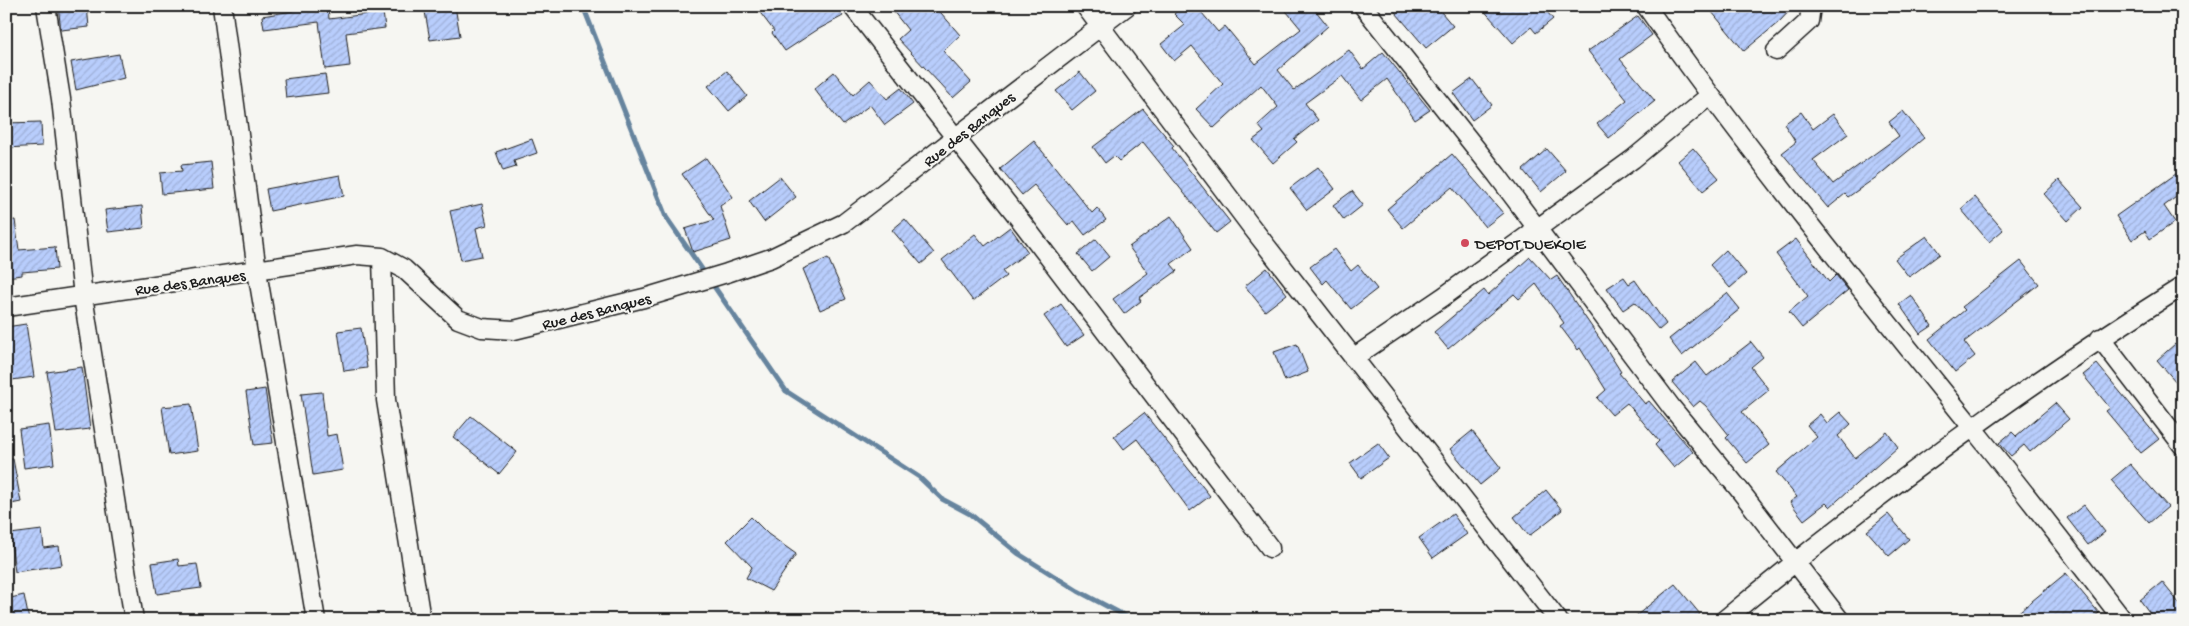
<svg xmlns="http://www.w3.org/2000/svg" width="2189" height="626" font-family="'Gochi Hand',sans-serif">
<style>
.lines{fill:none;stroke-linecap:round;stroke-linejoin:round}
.stream{stroke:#66849e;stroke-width:5}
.building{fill:url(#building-hatch);stroke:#1c1c1c}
.minor-casing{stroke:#1c1c1c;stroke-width:21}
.minor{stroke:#f6f6f2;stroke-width:18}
.poi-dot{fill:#d1495b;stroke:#f6f6f2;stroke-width:2}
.labels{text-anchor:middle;stroke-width:4;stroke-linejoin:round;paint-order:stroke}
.street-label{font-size:16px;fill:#1c1c1c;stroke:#f6f6f2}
.poi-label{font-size:16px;fill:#1c1c1c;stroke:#f6f6f2;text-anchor:start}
</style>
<defs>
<pattern id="building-hatch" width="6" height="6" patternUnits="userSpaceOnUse" patternTransform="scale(1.25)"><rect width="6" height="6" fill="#b8cdfc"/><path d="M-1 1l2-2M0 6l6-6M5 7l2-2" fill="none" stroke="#9eafd7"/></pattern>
</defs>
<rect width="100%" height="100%" fill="#f6f6f2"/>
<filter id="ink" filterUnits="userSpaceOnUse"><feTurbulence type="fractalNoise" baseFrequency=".02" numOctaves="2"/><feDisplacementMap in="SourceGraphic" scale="10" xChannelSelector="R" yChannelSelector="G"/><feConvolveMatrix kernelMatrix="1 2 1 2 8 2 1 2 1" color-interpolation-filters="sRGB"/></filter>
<g filter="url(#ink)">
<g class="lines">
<path class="stream" d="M583 6 666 217 706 275
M711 282 786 391 919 477 942 499 970 514 1019 554 1078 591 1133 620"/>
</g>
<path class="building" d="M58 6H87L89 27 61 30Z
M292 6H328L329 19 383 12 385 28 346 33 350 66 325 69 319 22 264 29 262 16 293 11Z
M424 6H455L460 36 430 40Z
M755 6H837L843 16 817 30 785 51 772 33 774 31Z
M889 6H935L960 35 943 51 971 82 953 98 898 39 908 30Z
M1183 6H1196L1218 32 1225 26 1256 64 1301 29 1282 6H1312L1328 26 1278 70 1294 90 1349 50 1363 69 1383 52 1430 110 1415 120 1387 79 1361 100 1342 76 1305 103 1318 120 1294 139 1297 142 1273 163 1253 140 1264 132 1258 125 1278 107 1261 85 1214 128 1196 109 1223 84 1192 46 1174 61 1161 44 1185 25 1174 14Z
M1390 6H1422L1428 13 1436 6 1453 26 1426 48Z
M1480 6H1542L1553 19 1536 33 1531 27 1513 43Z
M1707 6H1794L1779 22 1744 51Z
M1638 16 1652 35 1620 59 1655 101 1609 138 1597 124 1627 100 1588 51Z
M119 54 124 78 76 90 71 62Z
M727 71 747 96 729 111 708 86Z
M834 72 853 95 870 80 887 99 901 88 913 104 885 125 870 105 843 125 814 89Z
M1080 72 1095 91 1072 110 1056 91Z
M325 74 328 93 286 98 284 79Z
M1472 79 1492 105 1472 120 1453 93Z
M1143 109 1174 146 1172 148 1230 222 1216 233 1143 142 1119 161 1114 156 1105 163 1093 147Z
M1903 111 1924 138 1878 176 1848 197 1845 194 1828 208 1782 153 1796 142 1784 124 1801 112 1813 129 1833 114 1848 134 1813 160 1833 184 1899 136 1889 122Z
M41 122 42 146 6 148V123Z
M532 139 537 153 514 161 516 167 503 171 496 152Z
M1034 141 1092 213 1097 208 1106 220 1085 235 1074 221 1068 225 1034 185 1022 195 1000 169Z
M1693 148 1719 178 1703 191 1678 161Z
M1547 149 1566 171 1541 192 1523 170Z
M1452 154 1503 213 1485 227 1452 187 1403 228 1387 209Z
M706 158 733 197 720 206 731 240 693 252 685 229 714 220 682 174Z
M211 162 214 189 162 194 160 173 182 171 181 165Z
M1318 167 1335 189 1307 210 1290 188Z
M2183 169V192L2164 206 2175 222 2150 239 2145 231 2132 240 2116 216Z
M340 175 344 196 270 211 266 189Z
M780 177 796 197 764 222 749 201Z
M2059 180 2083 207 2068 221 2044 194Z
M1352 191 1363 205 1344 220 1333 205Z
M1975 197 2003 230 1989 242 1961 209Z
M482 204 487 225 476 228 482 256 461 260 450 211Z
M142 206 144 228 108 232 105 210Z
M1171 216 1193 248 1171 264 1177 271 1139 298 1141 301 1124 314 1113 299 1148 273 1129 247Z
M905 219 934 253 921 264 892 230Z
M15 220 19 250 55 247 57 269 22 272V275L6 277V221Z
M1010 227 1028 252 1002 271 1006 276 973 301 942 260 975 234 985 246Z
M1927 236 1940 254 1909 277 1895 259Z
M1096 239 1110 256 1092 271 1078 254Z
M1796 239 1829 282 1836 275 1848 290 1802 328 1789 312 1808 296 1776 254Z
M1334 249 1351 271 1358 265 1377 289 1351 309 1327 280 1323 284 1310 267Z
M1726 250 1746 274 1730 288 1710 265Z
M1530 257 1551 280 1557 276 1602 342 1621 372 1619 373 1645 404 1649 401 1693 452 1674 468 1655 445 1659 441 1627 403 1612 415 1597 398 1606 390 1580 348 1578 350 1560 326 1564 323 1536 284 1519 299 1514 294 1448 349 1434 332 1484 290 1488 295Z
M828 258 846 299 820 310 803 269Z
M2021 261 2039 284 1964 342 1975 356 1955 372 1929 339 1965 310 1962 307Z
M1267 268 1287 294 1265 311 1245 286Z
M1624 277 1629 284 1635 280 1666 324 1659 330 1635 302 1623 310 1607 288Z
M1727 293 1740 309 1682 356 1669 339Z
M1911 295 1932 326 1920 334 1899 304Z
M1061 304 1084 335 1066 347 1044 316Z
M26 324 34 377 12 380 6 327Z
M361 328 367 368 344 371 338 331Z
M1751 342 1763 357 1751 367 1769 390 1742 412 1769 445 1747 463 1726 438 1729 435 1706 406 1700 401 1693 407 1672 382 1696 362 1707 376Z
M1297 344 1308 372 1285 381 1274 352Z
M2175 344 2183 353V390L2157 360Z
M2097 364 2159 439 2141 453 2106 411 2110 408 2083 375Z
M82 367 90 429 56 433 47 372Z
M265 389 273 443 254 445 246 392Z
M322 392 327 436 337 434 343 470 313 475 301 394Z
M2055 403 2069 419 2030 452 2024 445 2011 456 1999 443 2012 432 2018 438 2016 436Z
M191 404 198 451 169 455 162 407Z
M1840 412 1851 424 1838 436 1855 458 1887 432 1898 447 1830 507 1826 503 1804 520 1790 502 1797 497 1776 472 1817 437 1807 425 1820 414 1827 423Z
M1144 413 1210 496 1190 511 1137 439 1124 449 1114 436Z
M471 416 517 452 499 474 453 437Z
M49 425 54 464 24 468 19 429Z
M1472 431 1501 468 1480 485 1450 449Z
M1378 443 1389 458 1361 478 1350 463Z
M6 459H13L21 502 6 505Z
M2130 464 2168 507 2149 523 2111 480Z
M1546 490 1562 510 1529 536 1514 517Z
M2084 505 2105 532 2088 545 2067 518Z
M1453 514 1467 534 1433 558 1419 538Z
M1888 514 1909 539 1889 556 1867 531Z
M751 517 768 534 796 554 771 591 746 578 752 567 727 541Z
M42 530 44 548 59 546 62 565 15 572 10 534Z
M178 559 179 566 197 564 201 588 157 594 152 563Z
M2066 573 2099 613 2090 620H2009Z
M2162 582 2183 608V620H2155L2140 600Z
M1675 584 1700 614 1692 620H1631Z
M24 595 29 620H6V599Z"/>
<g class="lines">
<g class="minor-casing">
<path id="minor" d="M46 6 61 99 83 296 134 620
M222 6 257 271 316 620
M852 6 1024 225 1270 548
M1085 6 1250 225 1558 620
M1363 6 1497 175 1672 408 1738 488 1840 620
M1646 6C1748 151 1860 288 1971 426 2023 490 2073 555 2123 620
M1776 51 1809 21 1811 6
M382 257 386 400 421 620
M6 307 357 255 382 257 404 269 458 319 482 328 514 330 644 298 727 273 771 258 844 223 1127 6
M2100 338 2183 446
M1353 358 1443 297 1633 159 1709 96
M1724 620C1870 499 2022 387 2183 286"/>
</g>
<use href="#minor" class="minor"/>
</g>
</g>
<circle class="poi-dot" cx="1465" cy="243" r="5"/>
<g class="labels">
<g class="street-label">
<text transform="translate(968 128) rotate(-38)" y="6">Rue des Banques</text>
<text transform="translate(190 281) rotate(-8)" y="6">Rue des Banques</text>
<text transform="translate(596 310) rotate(-14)" y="6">Rue des Banques</text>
</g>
<g class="poi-label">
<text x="1475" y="249">DEPOT DUEKOIE</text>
</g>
</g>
<rect width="2189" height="626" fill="none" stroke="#f6f6f2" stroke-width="25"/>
<rect x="12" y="12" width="2164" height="601" fill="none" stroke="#1c1c1c" stroke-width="2" filter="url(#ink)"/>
</svg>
